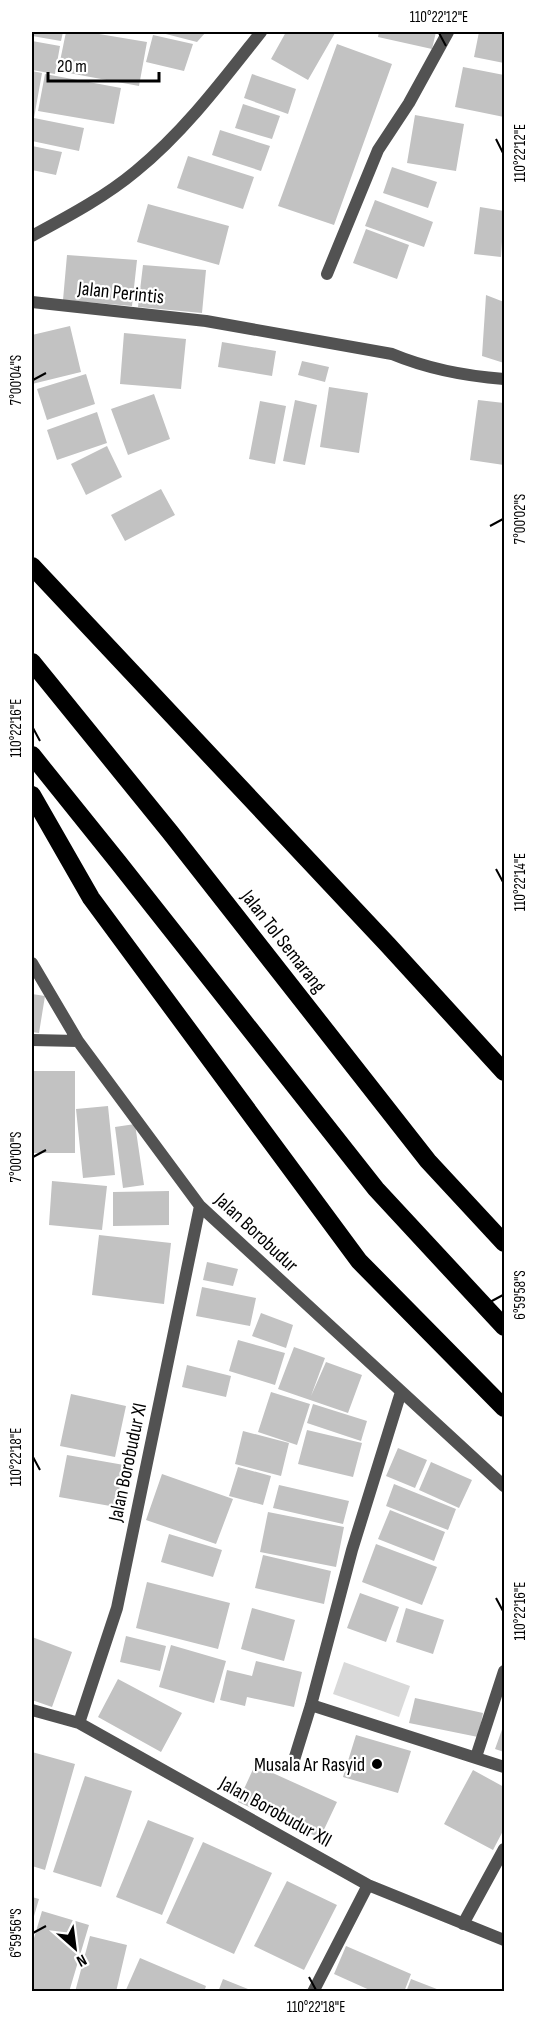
<svg xmlns="http://www.w3.org/2000/svg" width="536" height="2023" font-family="'Sofia Sans Condensed',sans-serif">
<style>
.green{fill:#d9d9d9}
.building{fill:#c2c2c2}
.lines{fill:none;stroke-linecap:round;stroke-linejoin:round}
.minor{stroke:#525252;stroke-width:12}
.motorway{stroke:#000;stroke-width:18}
.ticks{fill:none;stroke:#000;stroke-width:2}
.poi-dot{fill:#000;stroke:#fff;stroke-width:2}
.labels{text-anchor:middle;stroke-width:4.5;stroke-linejoin:round;paint-order:stroke}
.street-label{font-size:20px;fill:#000;stroke:#fff}
.poi-label{font-size:20px;fill:#000;stroke:#fff;text-anchor:end}
.neatline{fill:none;stroke:#000;stroke-width:2}
.ticks-label{font-size:15px;text-anchor:middle;fill:#000}
</style>
<rect width="100%" height="100%" fill="#fff"/>
<path class="green" d="M344 1662 410 1686 399 1717 333 1694Z"/>
<path class="building" d="M32 32H63L61 41 32 36Z
M66 32H87L147 42 139 86 58 71Z
M158 32H206L197 42Z
M286 32H332L335 33 308 80 271 59Z
M379 32H436L432 49 378 37Z
M479 32H504V63L474 57Z
M153 35 193 44 184 71 146 62Z
M32 41 60 46 55 74 32 70Z
M337 44 392 64 334 225 278 206Z
M463 67 504 75V117L455 107Z
M32 71 42 73 34 118 84 128 79 151 32 141Z
M45 74 121 88 114 124 38 111Z
M252 74 296 89 288 114 244 98Z
M243 104 280 116 272 139 235 128Z
M415 115 464 124 456 171 407 163Z
M220 130 270 146 261 171 212 155Z
M32 146 62 152 56 175 32 170Z
M188 156 254 177 243 209 177 188Z
M392 167 437 182 428 208 383 193Z
M375 200 433 222 424 247 365 226Z
M148 204 229 226 219 265 137 242Z
M480 207 504 211 501 257 474 254Z
M366 229 409 245 397 279 353 263Z
M67 255 137 260 132 306 63 300Z
M143 265 206 270 202 313 138 307Z
M486 295 504 302V363L482 356Z
M70 326 81 372 32 384V335Z
M124 333 186 339 181 389 120 384Z
M222 342 276 351 272 376 218 367Z
M302 361 329 367 325 382 298 375Z
M86 374 95 404 47 420 37 389Z
M329 387 368 393 359 453 320 447Z
M154 394 170 439 128 455 111 409Z
M295 400 317 405 305 465 283 461Z
M478 400 504 403V465L470 460Z
M260 401 286 406 275 464 249 459Z
M97 412 107 443 57 460 47 430Z
M107 446 122 477 86 495 71 464Z
M161 489 175 515 125 541 111 515Z
M32 994 45 996 39 1033 32 1032Z
M32 1071H75V1153H32Z
M108 1106 115 1175 83 1178 76 1109Z
M135 1124 144 1185 123 1188 115 1127Z
M52 1181 107 1186 102 1230 49 1225Z
M169 1191V1225L113 1226V1192Z
M99 1235 171 1243 164 1304 92 1295Z
M207 1262 238 1269 233 1286 203 1280Z
M202 1287 256 1298 250 1326 196 1316Z
M261 1313 293 1325 286 1348 252 1336Z
M238 1340 285 1353 275 1385 229 1371Z
M294 1347 325 1358 311 1396 326 1362 362 1375 348 1413 278 1389Z
M187 1365 231 1376 226 1397 182 1387Z
M271 1392 310 1404 297 1445 258 1432Z
M71 1394 126 1406 115 1457 60 1446Z
M313 1404 367 1421 361 1441 307 1423Z
M307 1430 362 1443 353 1477 298 1464Z
M243 1431 289 1443 281 1476 235 1464Z
M398 1448 427 1460 415 1488 386 1476Z
M67 1455 124 1465 116 1507 59 1497Z
M431 1462 472 1480 459 1508 419 1490Z
M238 1467 271 1476 263 1505 229 1496Z
M162 1474 233 1499 216 1544 146 1520Z
M394 1484 456 1509 448 1530 386 1506Z
M279 1485 349 1501 343 1524 273 1508Z
M390 1510 445 1532 434 1561 378 1539Z
M268 1512 344 1527 336 1567 260 1552Z
M169 1534 222 1550 213 1577 161 1562Z
M376 1544 437 1567 422 1605 362 1582Z
M263 1555 331 1571 324 1604 255 1588Z
M147 1582 230 1603 218 1649 136 1628Z
M360 1593 399 1607 386 1642 347 1628Z
M252 1608 295 1620 284 1661 241 1649Z
M406 1608 444 1620 433 1654 396 1642Z
M126 1636 166 1646 160 1671 120 1662Z
M32 1637 72 1652 52 1707 32 1700Z
M171 1645 226 1661 214 1703 159 1687Z
M256 1661 302 1672 294 1707 247 1697 245 1706 220 1700 227 1670 252 1676Z
M118 1679 182 1713 161 1752 98 1717Z
M415 1698 483 1713 478 1737 409 1723Z
M504 1724V1752L495 1749Z
M356 1735 411 1751 398 1793 343 1777Z
M32 1752 75 1764 45 1870 32 1866Z
M255 1765 337 1802 320 1838 238 1802Z
M473 1770 504 1787V1829L493 1850 444 1824Z
M85 1776 132 1791 101 1887 53 1872Z
M148 1820 194 1838 162 1915 116 1897Z
M203 1842 272 1873 234 1954 166 1923Z
M287 1881 337 1905 304 1970 254 1946Z
M32 1897 39 1899 32 1923Z
M42 1911 89 1925 69 1992 32 1990V1945Z
M90 1936 127 1945 116 1992H75Z
M346 1946 411 1974 404 1992H374L334 1974Z
M140 1958 206 1986 204 1992H125Z
M223 1979 253 1991V1992H218Z
M411 1979 442 1991V1992H406Z"/>
<g class="lines">
<path class="minor" d="M32 236C67 217 105 197 136 171 184 132 223 80 261 32
M327 274 378 150 409 103 448 32
M32 302 206 321 392 354C428 369 465 376 504 379
M32 963 78 1041 200 1206 504 1486
M32 1040 78 1041
M311 1705 504 1767
M32 1710 79 1723 368 1885 504 1940
M79 1723 117 1608 200 1206
M476 1757 504 1671
M294 1760 311 1705 352 1550 401 1392
M463 1924 504 1849
M313 1992 368 1885"/>
<path class="motorway" d="M32 566 388 945 504 1072
M32 662 170 832 428 1161 504 1243
M32 755 118 862 376 1189 504 1327
M32 795 91 898 359 1261 504 1408"/>
</g>
<path class="ticks" d="M439 33 446 46M496 139 503 153M33 380 46 373M490 526 503 519M33 728 40 741M496 869 503 882M33 1157 46 1150M490 1302 503 1295M33 1457 40 1470M496 1598 503 1611M33 1933 46 1926M309 1977 316 1990"/>
<circle class="poi-dot" cx="377" cy="1764" r="6"/>
<g class="labels">
<g class="street-label">
<text transform="translate(121 292) rotate(6)" y="7">Jalan Perintis</text>
<text transform="translate(284 941) rotate(52)" y="7">Jalan Tol Semarang</text>
<text transform="translate(257 1232) rotate(43)" y="7">Jalan Borobudur</text>
<text transform="translate(127 1462) rotate(-78)" y="7">Jalan Borobudur XI</text>
<text transform="translate(276 1811) rotate(29)" y="7">Jalan Borobudur XII</text>
</g>
<g class="poi-label">
<text x="365" y="1771">Musala Ar Rasyid</text>
</g>
</g>
<rect width="536" height="2023" fill="none" stroke="#ffffff" stroke-width="66"/>
<g transform="translate(75 1948) rotate(152)" stroke="#ffffff" stroke-width="4.5" paint-order="stroke">
<path d="M0-4.5L10 22L0 15L-10 22Z" fill="#000000"/>
<text y="-9" font-size="16" font-weight="bold" text-anchor="middle" fill="#000000">N</text>
</g>
<path d="M48 72v9h111v-9" fill="none" stroke="#000000" stroke-width="3"/>
<text x="57" y="72" font-size="18" fill="#000000" stroke="#ffffff" stroke-width="4.5" paint-order="stroke">20 m</text>
<rect x="33" y="33" width="470" height="1957" class="neatline"/>
<g class="ticks-label">
<text x="439" y="22">110°22'12"E</text>
<text transform="translate(520 153) rotate(-90)" y="5">110°22'12"E</text>
<text transform="translate(16 380) rotate(-90)" y="5">7°00'04"S</text>
<text transform="translate(520 519) rotate(-90)" y="5">7°00'02"S</text>
<text transform="translate(16 728) rotate(-90)" y="5">110°22'16"E</text>
<text transform="translate(520 882) rotate(-90)" y="5">110°22'14"E</text>
<text transform="translate(16 1157) rotate(-90)" y="5">7°00'00"S</text>
<text transform="translate(520 1295) rotate(-90)" y="5">6°59'58"S</text>
<text transform="translate(16 1457) rotate(-90)" y="5">110°22'18"E</text>
<text transform="translate(520 1611) rotate(-90)" y="5">110°22'16"E</text>
<text transform="translate(16 1933) rotate(-90)" y="5">6°59'56"S</text>
<text x="316" y="2012">110°22'18"E</text>
</g>
</svg>
